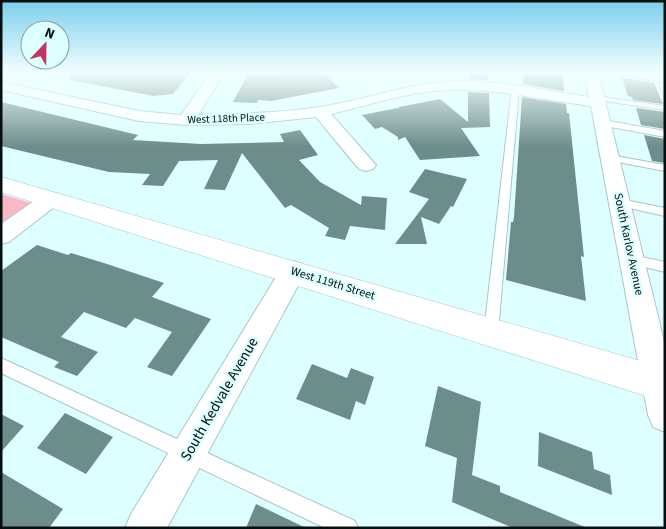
<svg xmlns="http://www.w3.org/2000/svg" width="666" height="529" font-family="'Source Sans 3',sans-serif">
<style>
.green{fill:#fab7c4}
.building{fill:#6d8c8c}
.lines{fill:none;stroke-linecap:round;stroke-linejoin:round}
.lane-casing{stroke:#a7c7c7;stroke-width:2}
.street-casing{stroke:#a7c7c7;stroke-width:2}
.secondary-casing{stroke:#a7c7c7;stroke-width:1}
.lane{fill:#fff;fill-rule:evenodd}
.street{fill:#fff;fill-rule:evenodd}
.secondary{fill:#fff;fill-rule:evenodd}
.labels{text-anchor:middle;stroke-width:5;stroke-linejoin:round;paint-order:stroke}
.far-street-label{font-size:11px;fill:#050f10;stroke:#dff}
.street-label{font-size:12px;fill:#050f10;stroke:#dff}
.near-street-label{font-size:15px;fill:#050f10;stroke:#dff}
</style>
<rect width="100%" height="100%" fill="#dff"/>
<path class="green" d="M1 194 31 203 1 224Z"/>
<path class="building" d="M71 72H191L173 94 154 96 70 80Z
M273 72H323L339 88 271 101 258 100 257 103 233 102 248 74 272 75Z
M469 72H488V80L469 79Z
M524 72 563 75 564 91 523 84Z
M622 78 654 83 663 104 633 100 632 97 628 96Z
M468 92 489 93 490 127 461 128 480 156 420 160 405 137 398 140V137L382 127 375 129 362 115 398 108 399 109V107L440 99 468 122Z
M522 97 566 104 567 113H569L584 257 581 256 586 301 506 280 511 222H513L514 217Z
M1 102 138 135 133 140 201 144 284 142 280 134 300 130 318 155 299 160 320 182 361 205 362 196 387 198 385 230 350 226 345 240 325 236 329 228 291 205 285 208 242 153 225 190 204 189 218 160 179 161 163 186 142 185 150 174 109 172 1 146Z
M636 108 665 112V129L641 125Z
M644 135 665 139V163L652 161Z
M425 169 467 179 453 207 451 206 439 224 421 217 427 244H395L429 199 409 192Z
M37 245 68 255 71 253 104 263 164 283 152 297 211 319 172 376 147 367 172 332 135 318 126 328 84 312 61 337 98 352 77 376 54 367 59 362 1 337V271Z
M312 364 347 378 351 368 374 377 365 405 356 401 350 420 296 399Z
M438 386 481 402 472 475 500 486V492L587 528H513L452 502 457 458 425 446Z
M65 413 113 437 86 474 37 448Z
M1 414 24 426 1 452Z
M539 432 592 452 594 469 610 475 612 495 538 466Z
M1 472 63 509 49 528H1Z
M256 504 306 528H246Z"/>
<g class="lines">
<g class="lane-casing">
<path id="lane" d="M613 72C631 72 647 74 665 79V83Z
M512 88 519 90 498 332 496 337 491 338 486 337 484 332Z
M595 96 665 106V110L598 100 594 98Z
M603 120 665 131V137L600 125V121Z
M610 155 665 165V171L607 160 605 158Z
M620 199 665 208V216L616 205 615 203 616 201Z
M632 255 665 262V272L628 263 626 260 628 257Z
M1 358 355 521 358 528H325L1 373Z"/>
</g>
<g class="street-casing">
<path id="street" d="M211 72H225L198 115C238 114 279 113 319 107 362 101 402 85 445 82 492 78 542 90 589 97L584 72H598L665 345V432L653 427 648 415 591 106C544 100 494 88 447 90 407 92 369 105 331 114L376 165 373 169 366 171 359 169 316 117 250 124 186 125 139 121 1 90V82L139 111 181 115Z
M51 192 58 194 62 199 58 204 9 242 1 244V224L44 194Z
M293 261 302 264 306 271 167 528H125L131 514 284 264Z"/>
</g>
<g class="secondary-casing">
<path id="secondary" d="M1 177 665 368V402L1 192Z"/>
</g>
<use href="#lane" class="lane"/>
<use href="#street" class="street"/>
<use href="#secondary" class="secondary"/>
</g>
<linearGradient id="sky" x2="0" y2="1"><stop stop-color="#7ccded"/><stop offset="0.49" stop-color="#f0ffff"/><stop offset="1" stop-color="#f0ffff" stop-opacity="0"/></linearGradient>
<rect width="666" height="147" fill="url(#sky)"/>
<g class="labels">
<g class="far-street-label">
<text transform="translate(226 118) rotate(-2)" y="4">West 118th Place</text>
</g>
<g class="street-label">
<text transform="translate(629 244) rotate(78)" y="4">South Karlov Avenue</text>
<text transform="translate(333 283) rotate(17)" y="4">West 119th Street</text>
</g>
<g class="near-street-label">
<text transform="translate(219 399) rotate(-60)" y="5">South Kedvale Avenue</text>
</g>
</g>
<rect width="666" height="529" fill="none" stroke="#050f10" stroke-width="5"/>
<g transform="translate(45 45) rotate(22)"><circle r="24" fill="#ddffff" stroke="#879f9f"/>
<path d="M0-4L9 19L0 12L-9 19Z" fill="#c23461"/>
<text y="-8" font-size="14" font-weight="bold" text-anchor="middle" fill="#050f10">N</text>
</g>
</svg>
